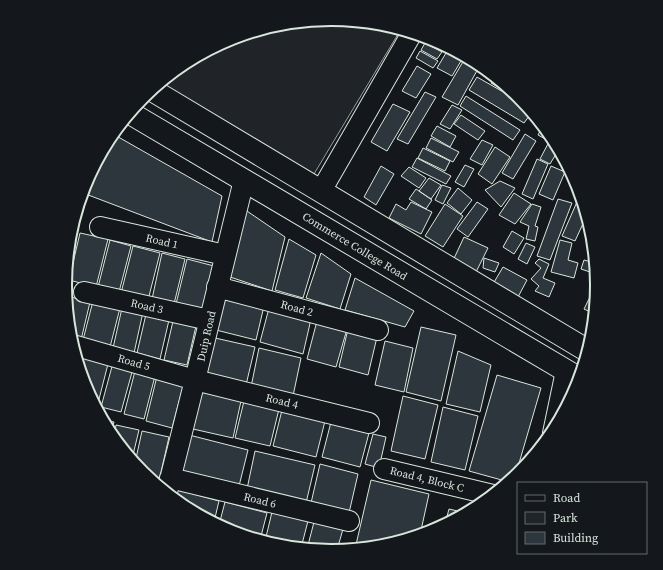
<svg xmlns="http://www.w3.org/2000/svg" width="663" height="570" font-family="'Source Serif 4',serif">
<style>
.green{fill:#202428;stroke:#939e99}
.building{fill:#2c363c;stroke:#d8e6dc}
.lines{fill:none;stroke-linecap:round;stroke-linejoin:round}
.street-casing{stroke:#d8e6dc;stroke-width:22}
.secondary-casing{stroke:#d8e6dc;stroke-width:24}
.street{stroke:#14181c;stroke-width:20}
.secondary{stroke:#14181c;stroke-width:22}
.labels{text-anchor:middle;stroke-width:3;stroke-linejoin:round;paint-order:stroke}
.street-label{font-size:11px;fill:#d8e6dc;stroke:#14181c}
.rim{fill:none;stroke:#d8e6dc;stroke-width:2}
</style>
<rect width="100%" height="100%" fill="#14181c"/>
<path class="green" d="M332 19 384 24 401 29 308 184 152 90 184 64 230 39 280 24Z"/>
<path class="building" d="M425 43 442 52 437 59 421 50Z
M449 48 464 56 452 76 437 68Z
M420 51 438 61 433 68 416 58Z
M464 60 479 67 458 105 442 97Z
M417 66 431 74 416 98 402 91Z
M477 77 526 105 532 112 524 123 469 90Z
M495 77 515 93 513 96 491 83Z
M425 92 436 97 408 144 397 139Z
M516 94 520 97 524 103 514 97Z
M466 96 520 130 513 140 460 106Z
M393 104 410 112 387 151 371 142Z
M452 105 462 110 450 129 440 124Z
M461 115 485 131 478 140 454 124Z
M543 125 551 136 549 141 538 135Z
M437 126 456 136 450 147 431 136Z
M113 134 222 196 212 242 83 193 86 183Z
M525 134 536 141 513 179 502 173Z
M552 136 559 149 550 164 540 159Z
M431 138 459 152 453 162 426 148Z
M482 140 493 145 482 165 470 159Z
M495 147 510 157 492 184 478 174Z
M423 148 450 161 445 171 418 158Z
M563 157 569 167 560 163Z
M417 158 451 176 446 184 412 167Z
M537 159 548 164 533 199 522 194Z
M465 165 474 169 464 187 455 182Z
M381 166 394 174 376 205 364 197Z
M551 166 565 172 553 200 539 194Z
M409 167 426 178 419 188 401 176Z
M429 178 441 185 431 199 419 191Z
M500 181 515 188 501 207 485 190Z
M442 185 451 188 443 204 435 200Z
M458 188 472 200 461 214 447 203Z
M416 189 432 200 426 209 409 199Z
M514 193 531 204 515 224 499 215Z
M580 195 587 215 575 241 562 236Z
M558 199 572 203 550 260 537 256Z
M411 202 432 212 421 234 389 218 396 204 406 210Z
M477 202 488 209 468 237 457 229Z
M445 204 463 216 443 247 425 236Z
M532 204 541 207 535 226 538 227 535 241 526 239 529 226 520 222Z
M244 209 285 237 272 291 230 277Z
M512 231 524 238 514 254 503 247Z
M71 232 77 233 67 271 71 233Z
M80 233 108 239 96 287 69 280Z
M464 237 488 248 473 278 450 267Z
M289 239 316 255 303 298 275 290Z
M110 240 131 246 119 292 98 287Z
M560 240 572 243 568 260 578 263 574 278 551 272Z
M526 243 535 247 527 264 518 259Z
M133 246 160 253 148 300 121 293Z
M162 253 185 259 174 304 152 299Z
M321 253 351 274 340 309 306 298Z
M484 258 499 263 495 272 483 268Z
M187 259 214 266 203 311 176 304Z
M539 259 549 264 543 278 555 283 549 297 535 291 539 286 531 279 541 268 535 263Z
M584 260 595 263 596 274 581 269Z
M503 267 527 280 518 297 493 284Z
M355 278 414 311 405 327 345 310Z
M595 287 597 288 595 314 584 309Z
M67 296 90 302 81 340 71 337Z
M225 296 264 306 256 340 216 330Z
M93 301 120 308 110 347 83 340Z
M122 308 143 312 134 353 113 348Z
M269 308 311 319 303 354 260 342Z
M146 314 169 320 160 359 137 353Z
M173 321 196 326 187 365 164 360Z
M317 321 347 329 336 367 307 359Z
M421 327 456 335 441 401 406 392Z
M348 329 377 337 368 375 339 367Z
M215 338 255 347 246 385 206 375Z
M385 341 413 348 404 392 375 385Z
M259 348 301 358 293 396 251 387Z
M458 351 491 365 480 412 446 404Z
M83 353 109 360 97 407 86 387 79 366Z
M114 359 134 365 121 412 101 407Z
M136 367 156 372 144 419 124 414Z
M158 372 185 379 172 428 146 421Z
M497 375 541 388 515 477 509 482 469 471Z
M202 392 241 401 233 438 193 429Z
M403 396 438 405 425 459 391 451Z
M244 401 279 409 270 446 235 438Z
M443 407 478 416 465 470 431 462Z
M282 410 325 421 316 457 273 446Z
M103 420 114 422 111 433H110Z
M331 422 369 433 360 467 322 457Z
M116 425 139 430 132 459 114 437Z
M142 431 169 437 158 485 143 473 135 463Z
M373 434 386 437 379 468 365 464Z
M189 435 248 450 239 486 180 472Z
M255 451 315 465 306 503 247 489Z
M320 464 358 474 349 513 311 503Z
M371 480 429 494 420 535 383 546 355 549Z
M175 489 219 501 214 522 184 506 173 497Z
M225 502 267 513 260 540 229 531 219 525Z
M449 509 466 513 445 524Z
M272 512 308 521 301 548 279 546 265 541Z
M314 522 343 529 337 550 331 551 307 549Z"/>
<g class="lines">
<g class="street-casing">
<path id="street" d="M321 191 412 33
M100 227 225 255
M217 287 378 330
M84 292 209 320
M73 345 195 380 369 423
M553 433 566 371
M384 469 493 495
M170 478 349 521
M167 492 195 380 244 180"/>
</g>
<g class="secondary-casing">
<path id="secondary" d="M152 90 588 351
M130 113 580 379"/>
</g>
<use href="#street" class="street"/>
<use href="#secondary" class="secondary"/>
</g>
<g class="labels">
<g class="street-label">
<text transform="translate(162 241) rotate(13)" y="4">Road 1</text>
<text transform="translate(355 246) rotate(31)" y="4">Commerce College Road</text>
<text transform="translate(147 306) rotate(13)" y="4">Road 3</text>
<text transform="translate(297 308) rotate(15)" y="4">Road 2</text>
<text transform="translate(206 336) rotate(-77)" y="4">Duip Road</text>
<text transform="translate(134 362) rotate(16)" y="4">Road 5</text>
<text transform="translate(282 401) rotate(14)" y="4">Road 4</text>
<text transform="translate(427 479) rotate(14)" y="4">Road 4, Block C</text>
<text transform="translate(260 500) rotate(14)" y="4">Road 6</text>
</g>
</g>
<path d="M0 0H663V570H0ZM72 285a259 259 0 1 1 518 0a259 259 0 1 1-518 0Z" fill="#14181c" fill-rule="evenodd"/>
<path class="rim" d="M72 285a259 259 0 1 1 518 0a259 259 0 1 1-518 0Z"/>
<rect x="517" y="482" width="130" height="72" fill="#14181c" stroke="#626a69"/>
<rect x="525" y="495" width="20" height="6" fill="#14181c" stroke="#626a69"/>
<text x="553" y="502" font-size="12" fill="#d8e6dc">Road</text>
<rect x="525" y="512" width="20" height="12" fill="#202428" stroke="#626a69"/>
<text x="553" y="522" font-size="12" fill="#d8e6dc">Park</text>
<rect x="525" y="532" width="20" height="12" fill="#2c363c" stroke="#626a69"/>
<text x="553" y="542" font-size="12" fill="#d8e6dc">Building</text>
</svg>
